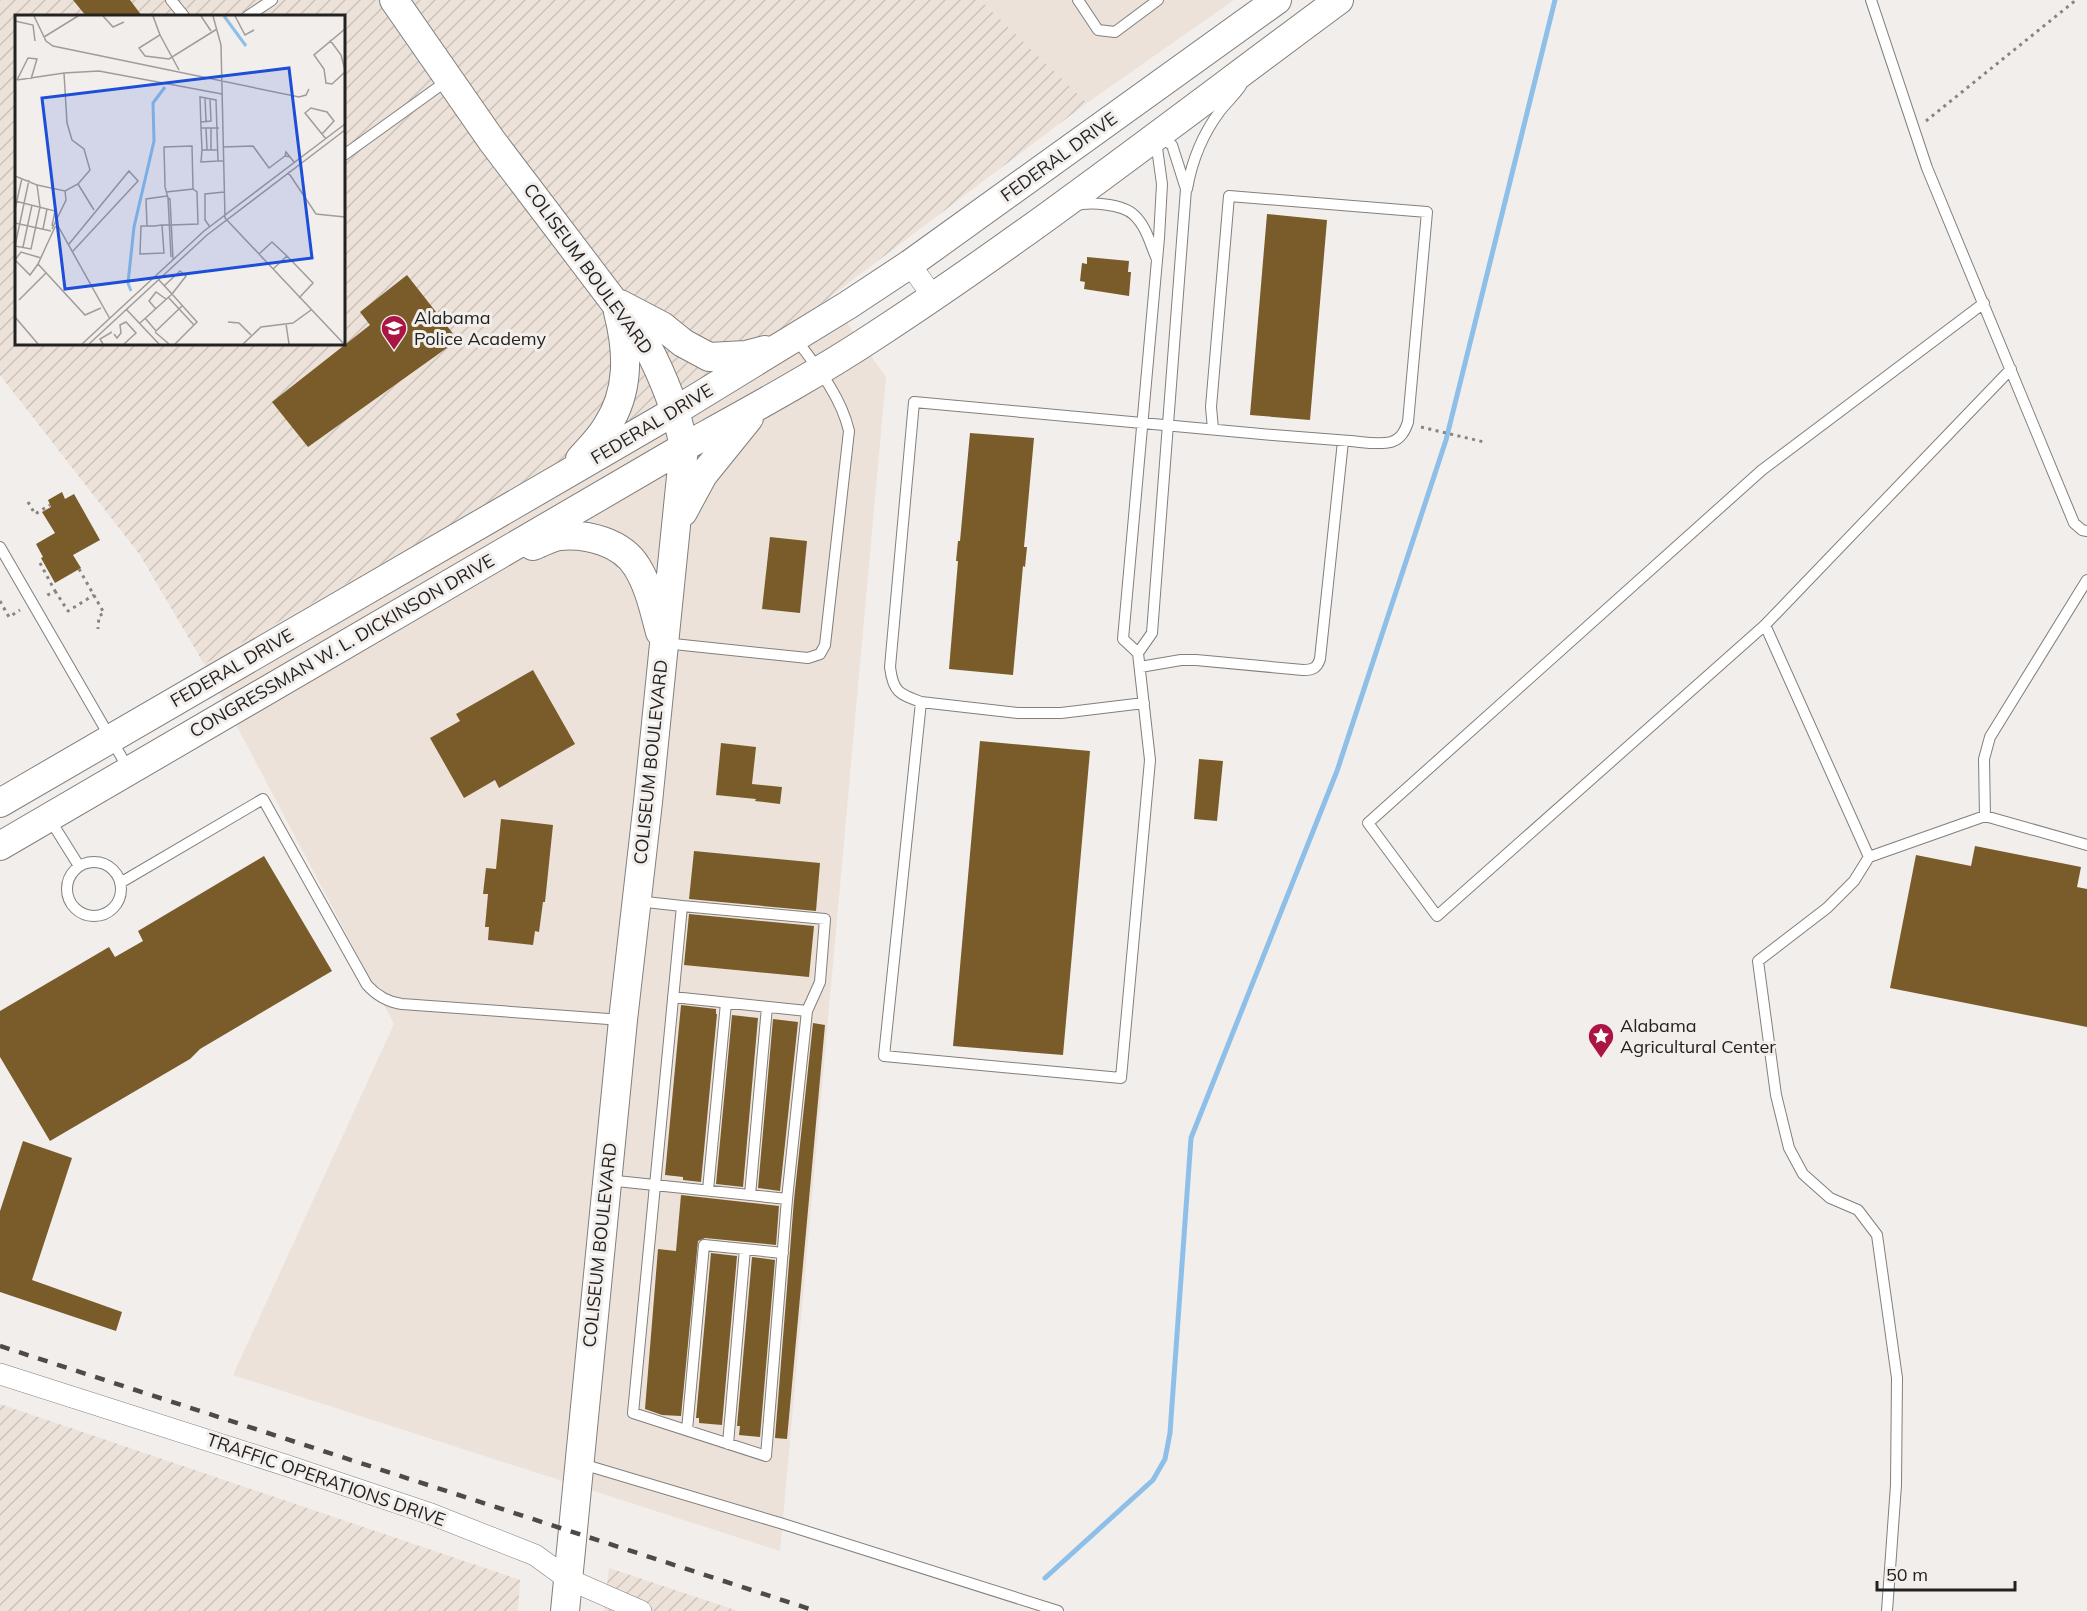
<svg xmlns="http://www.w3.org/2000/svg" width="2087" height="1611" font-family="Mulish,sans-serif">
<style>
.built{fill:#ece2da}
.industrial{fill:url(#industrial-furrows);fill-rule:evenodd}
.lines{fill:none;stroke-linecap:round;stroke-linejoin:round}
.stream{stroke:#8ebfe8;stroke-width:5}
.building{fill:#795c29}
.lane-casing{stroke:#827f7c;stroke-width:12}
.street-casing{stroke:#827f7c;stroke-width:22}
.secondary-casing{stroke:#827f7c;stroke-width:30}
.path{stroke:#878482;stroke-width:3;stroke-dasharray:3 4.5;stroke-linecap:butt}
.lane{stroke:#fff;stroke-width:10}
.street{stroke:#fff;stroke-width:21}
.secondary{stroke:#fff;stroke-width:28}
.rail{stroke:#4d4b49;stroke-width:4.5;stroke-dasharray:10 10;stroke-linecap:butt}
.labels{text-anchor:middle;stroke-width:6;stroke-linejoin:round;paint-order:stroke}
.street-label{font-size:18px;fill:#242221;stroke:#f2eeeb}
.poi-label{font-size:18px;fill:#242221;stroke:#f2eeeb;text-anchor:start}
.inset-river{fill:none;stroke:#8ebfe8;stroke-width:3}
.inset-road{fill:none;stroke:#a09c9a;stroke-width:1.5}
.view{fill:#1d4ed8;fill-opacity:0.15;stroke:#1d4ed8;stroke-width:3}
.inset-edge{fill:none;stroke:#242221;stroke-width:3}
</style>
<defs>
<pattern id="industrial-furrows" width="10" height="10" patternUnits="userSpaceOnUse" patternTransform="scale(1.5)"><rect width="10" height="10" fill="#ece2da"/><path d="M-1 1l2-2M0 10L10 0M9 11l2-2" fill="none" stroke="#cac2bb"/></pattern>
</defs>
<rect width="100%" height="100%" fill="#f2eeeb"/>
<path class="built" d="M980 0H1234L1087 103Z
M829 298 886 377 780 1551 233 1375 394 1024 204 664 757 352Z"/>
<path class="industrial" d="M0 0H980L1087 103 757 352 204 664 140 555 0 375ZM16 16H344V344H16Z
M0 1404 520 1580 518 1611H0Z
M609 1568 738 1611H604Z"/>
<g class="lines">
<path class="stream" d="M1045 1578 1153 1480 1165 1459 1170 1433 1191 1138 1337 771 1446 440 1555 0"/>
</g>
<path class="building" d="M73 0H130L142 16H86Z
M1267 214 1327 220 1310 420 1250 415Z
M1087 257 1129 261 1128 272H1131L1129 296 1084 289 1085 282 1080 281 1082 263 1087 264Z
M407 275 458 340 308 447 272 402 370 325 360 312Z
M970 433 1034 438 1024 547H1027L1025 567 1023 566 1013 675 949 669 958 561H956L958 541H960Z
M62 492 65 499 74 494 100 540 73 555 81 568 55 583 41 558 43 557 36 544 55 533 42 512 51 507 48 500Z
M770 537 807 541 800 613 762 609Z
M533 670 575 744 499 788 495 780 464 798 430 738 460 721 456 714Z
M980 741 1090 751 1063 1055 953 1046Z
M721 743 756 747 752 784 782 787 780 804 755 801 756 799 716 795Z
M1199 759 1223 761 1217 821 1194 819Z
M501 819 553 825 545 902H543L539 932 535 931 533 945 488 940 489 927H485L488 894H483L486 868 496 869Z
M1975 846 2081 867 2077 887 2087 889V1027L1890 988 1916 855 1971 866Z
M694 851 820 863 816 911 689 899Z
M264 856 332 971 200 1049 190 1059 50 1141 0 1057V1011L109 947 115 957 143 941 138 931Z
M689 914 814 926 809 977 684 965Z
M681 1005 716 1009V1014H717L701 1182 683 1180V1177L665 1175Z
M732 1015 758 1018 743 1187 716 1184Z
M773 1019 798 1022 780 1191 758 1188Z
M813 1023 825 1025 787 1439 775 1438 794 1200Z
M23 1141 72 1158 32 1280 122 1312 116 1331 0 1292V1211Z
M681 1195 779 1206 776 1245 705 1238 698 1241 681 1416 662 1415 645 1409 658 1249 676 1251Z
M711 1253 737 1256 722 1425 699 1423V1418H696Z
M752 1257 775 1260 760 1437 739 1435 740 1426H737Z"/>
<g class="lines">
<g class="lane-casing">
<path id="lane" d="M171 0 184 16
M1078 0 1098 30 1115 32 1158 0
M1871 0 1927 168 2074 523 2082 530 2087 531
M248 16 272 0
M344 155 448 80
M1187 189C1192 160 1202 135 1220 111 1227 102 1235 95 1241 86
M1074 206C1089 201 1123 204 1134 215 1146 226 1150 243 1156 257
M1984 303 1762 470 1368 823 1437 916 1765 625 2011 369
M0 547 129 770
M1765 625 1869 857
M664 643 808 658 820 654 825 645 849 431C841 396 817 367 795 338
M1138 653 1152 633 1186 189 1172 145 1159 137
M1140 667 1181 660H1196L1303 670C1313 670 1317 668 1320 659L1343 441
M921 702C899 694 893 692 890 667L914 402C1034 413 1153 424 1273 435 1299 437 1325 439 1350 441 1363 442 1379 445 1391 442 1401 439 1405 431 1408 422L1427 212 1229 196 1211 407 1213 429
M1144 703 1061 713H1018L921 702 884 1056 1121 1078 1150 760 1138 653 1123 639 1159 238 1162 184 1156 141
M1985 816 1984 759 1990 737 2087 580
M49 818 79 866
M67 889a27 27 0 1 1 54 0a27 27 0 1 1-54 0Z
M120 883 263 799 367 985C377 996 387 1002 402 1004L622 1020
M637 901 682 906 633 1413 766 1456 787 1199
M682 906 825 919 820 982 807 1011
M607 1180 787 1199 807 1011 673 997
M708 1190 726 1003
M750 1195 767 1007
M687 1430 704 1245 783 1253
M728 1444 745 1249
M582 1464 780 1523 1058 1611
M1887 1611 1896 1485 1897 1378 1877 1235 1858 1210 1830 1198 1803 1174 1789 1148 1776 1095 1758 961 1827 908 1854 881 1869 857 1985 816 2087 845"/>
</g>
<g class="street-casing">
<path id="street" d="M910 264 933 297
M0 1374 285 1465 431 1514 535 1555 568 1579 641 1611"/>
</g>
<g class="secondary-casing">
<path id="secondary" d="M394 0 492 141 646 344C663 376 677 411 684 447L648 802 623 1020 565 1611
M620 304 662 326 683 343 709 357 746 355 765 350
M580 459C589 449 600 438 607 426 630 391 628 351 618 312
M683 512 703 475 749 418
M533 546C541 543 551 537 559 536 586 533 622 542 637 567 649 586 654 610 660 632
M0 803 675 411 848 305 910 264 1277 0
M0 846 684 447C749 411 814 376 876 335 1035 231 1186 113 1339 0"/>
</g>
<path class="path" d="M1926 121 2076 0
M1421 427 1484 442
M28 502 35 514 50 505
M40 563 55 591 44 597
M79 569 104 613 99 616 98 629
M55 591 68 611 94 595
M0 601 9 617 20 610"/>
<use href="#lane" class="lane"/>
<use href="#street" class="street"/>
<use href="#secondary" class="secondary"/>
<path class="rail" d="M0 1346 816 1611"/>
</g>
<defs>
<g id="school-pin" transform="scale(1.35)"><path d="M0 17L-7.5 6A9.5 9.5 0 1 1 7.5 6Z" fill="#aa1544" stroke="#f2eeeb"/><path d="M0-5L7-2L0 1L-7-2ZM-4 1L0 2.5L4 1V4Q0 6-4 4Z" fill="#fff"/></g>
<g id="sight-pin" transform="scale(1.35)"><path d="M0 17L-7.5 6A9.5 9.5 0 1 1 7.5 6Z" fill="#aa1544" stroke="#f2eeeb"/><path d="M0-6L1.8-2.2L6-1.7L2.9 1.2L3.7 5.4L0 3.3L-3.7 5.4L-2.9 1.2L-6-1.7L-1.8-2.2Z" fill="#fff"/></g>
</defs>
<g fill-rule="evenodd">
<use href="#school-pin" x="394" y="328"/>
<use href="#sight-pin" x="1601" y="1036"/>
</g>
<g class="labels">
<g class="street-label">
<text transform="translate(1059 157) rotate(-36)" y="6">FEDERAL DRIVE</text>
<text transform="translate(588 269) rotate(54)" y="6">COLISEUM BOULEVARD</text>
<text transform="translate(652 424) rotate(-31)" y="6">FEDERAL DRIVE</text>
<text transform="translate(342 646) rotate(-30)" y="6">CONGRESSMAN W. L. DICKINSON DRIVE</text>
<text transform="translate(232 668) rotate(-30)" y="6">FEDERAL DRIVE</text>
<text transform="translate(651 762) rotate(-84)" y="6">COLISEUM BOULEVARD</text>
<text transform="translate(600 1245) rotate(-84)" y="6">COLISEUM BOULEVARD</text>
<text transform="translate(326 1480) rotate(19)" y="6">TRAFFIC OPERATIONS DRIVE</text>
</g>
<g class="poi-label">
<text x="414" y="324">Alabama<tspan x="414" dy="21">Police Academy</tspan></text>
<text x="1620" y="1032">Alabama<tspan x="1620" dy="21">Agricultural Center</tspan></text>
</g>
</g>
<g transform="translate(15 15)">
<rect width="330" height="330" fill="#f2eeeb"/>
<path class="inset-river" d="M209 1 231 31M116 276 113 268 119 212 139 126 138 88 150 72"/>
<path class="inset-road" d="M19 1 31 26 38 31 284 82 291 80 294 74M88 1 98 12 109 7M138 1 145 20 124 33 130 41 154 44 202 14M186 1 196 16M198 1 206 30 210 203 329 329M220 1 230 20 239 15M0 6 18 10 20 26M330 14 299 40 309 54 311 68 317 69 330 57M145 20 164 55M29 22 63 1M315 25 326 40 330 55M2 65 13 43 22 44 16 64M2 65 49 58M190 83 191 106M186 107 196 106 195 84M186 113 185 82 201 85 203 146H208M191 113 192 135M196 113V135M307 119 319 106 312 97 296 93 290 98 311 124M208 132 238 131 254 153 270 141M187 135 186 147 203 146M203 135H187L186 113H204M275 142 270 141 271 137 279 147M273 157 301 199 330 202M0 161 22 170 25 192 16 234 0 231M63 169 79 195M22 170 50 176 63 169 75 155 69 134 57 125 52 108 49 58 84 56 207 79M151 177 178 174 177 131 149 132 150 170V172L153 183 155 184 158 244M153 183 156 242M0 186 40 196 37 211M0 194 7 163M0 208 36 216M147 210 149 238 125 239 126 211H139L147 210H156L183 209 182 177 178 174M132 211 131 184 152 181M195 212 190 205V179L209 177M28 214 32 194M37 214 51 185 50 176M54 229 114 156 123 166 58 236M0 231 14 165M8 232 17 190M244 239 257 227 272 241M26 243 6 237 0 245 15 260 23 249 40 212 43 211 95 304M23 249 70 300 86 293M258 254 272 241 298 268 284 283M144 265 157 279 171 261 165 256 149 271M153 282 179 310M4 285 31 258M111 294 144 329M141 294 134 286 141 277 151 284M0 302 23 329M130 303 141 316 167 291M213 307 224 308 236 320M125 308 157 279 182 307 160 329M271 309 274 329M140 317 154 329M99 319 102 323 106 318 105 310 111 307 121 318 109 329M67 329 189 216 330 109M74 329 192 220 330 115M88 329 85 324 97 317M228 329 246 312 278 308 296 295"/>
<path class="view" d="M274 53 297 243 50 274 27 83Z"/>
<rect width="330" height="330" class="inset-edge"/>
</g>
<path d="M1877 1581v9h138v-9" fill="none" stroke="#242221" stroke-width="3"/>
<text x="1886" y="1581" font-size="18" fill="#242221" stroke="#f2eeeb" stroke-width="4.5" paint-order="stroke">50 m</text>
</svg>
